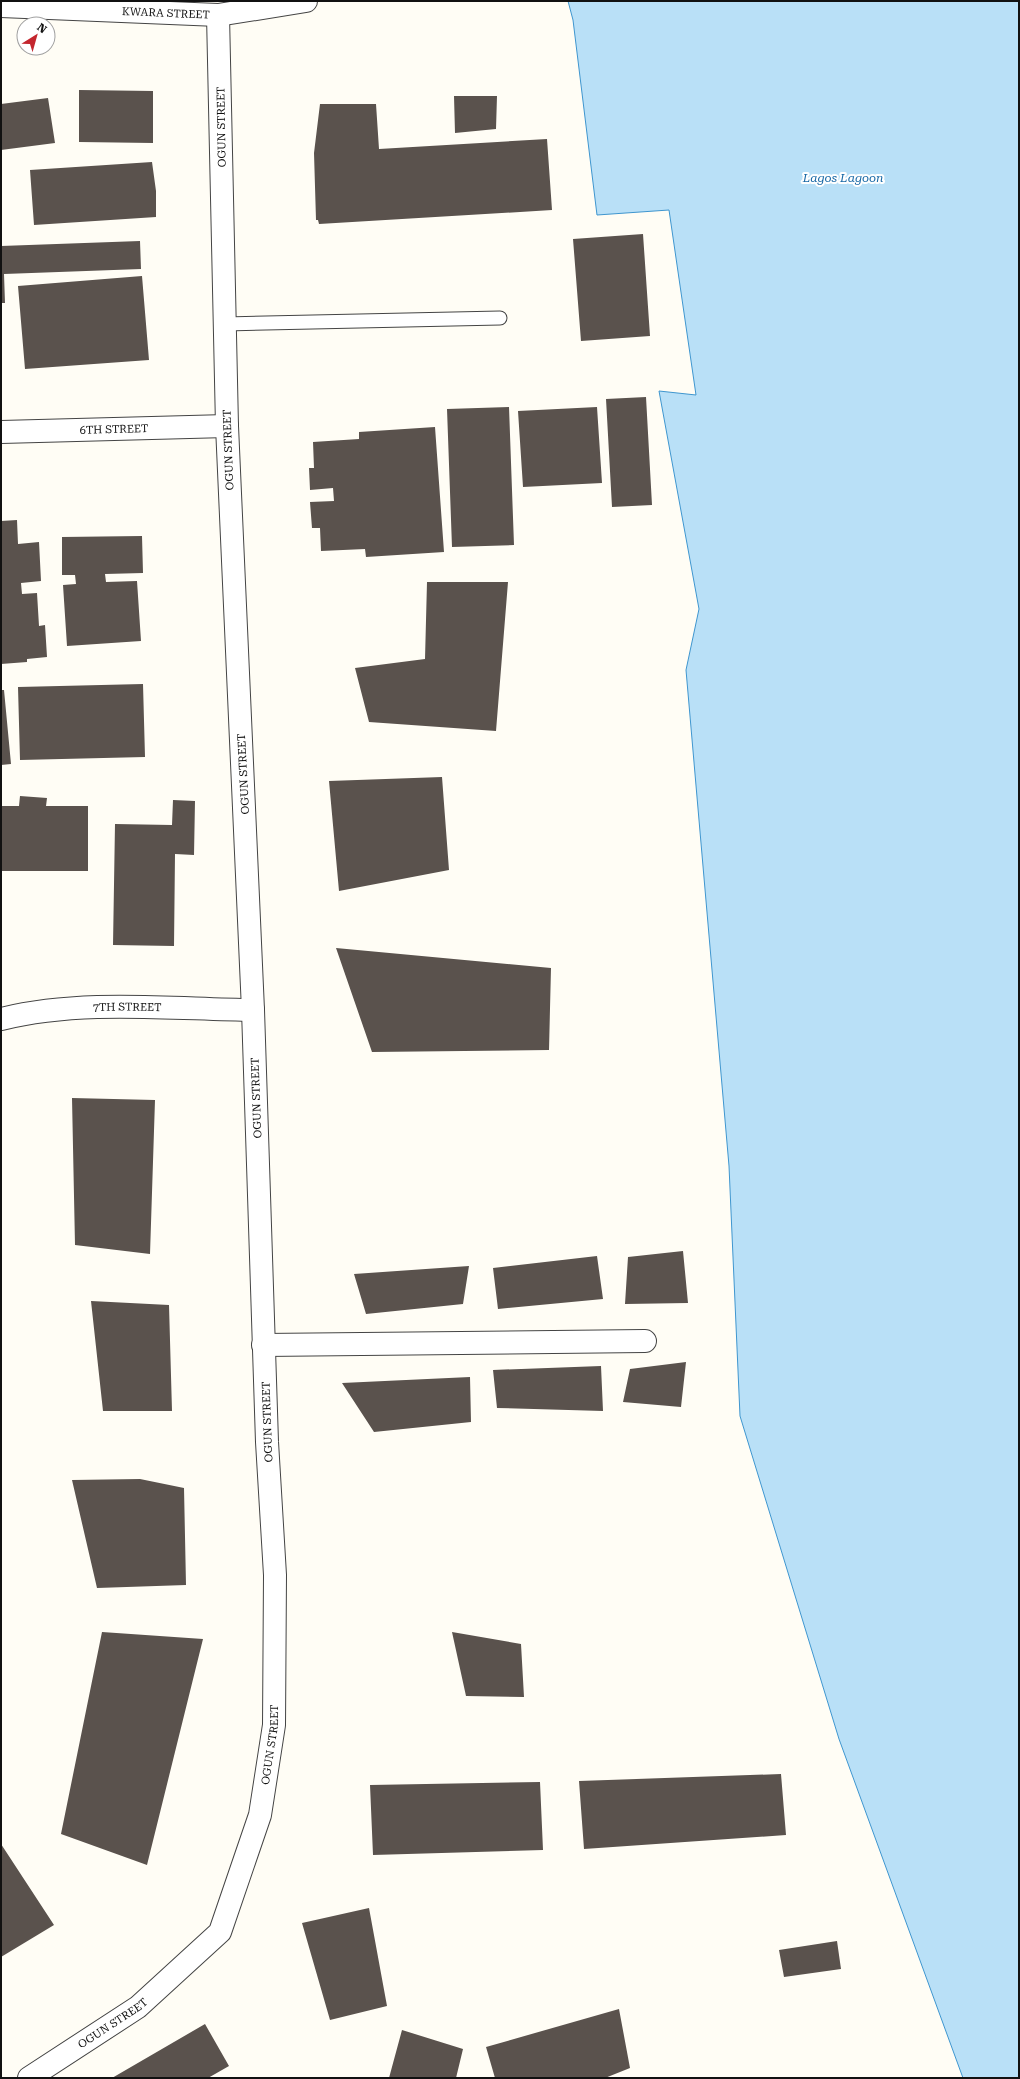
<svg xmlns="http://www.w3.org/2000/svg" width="1020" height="2079" font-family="'Roboto Serif',serif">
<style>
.water{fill:#b9e0f7;stroke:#3f96cf}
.building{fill:#5a524d}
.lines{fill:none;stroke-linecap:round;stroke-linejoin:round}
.service-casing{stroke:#444;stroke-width:15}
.minor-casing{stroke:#444;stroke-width:24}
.service{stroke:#fff;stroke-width:13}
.minor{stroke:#fff;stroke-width:22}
.labels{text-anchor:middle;stroke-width:4;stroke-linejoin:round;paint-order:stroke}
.street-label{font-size:11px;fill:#111;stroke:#fff}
.water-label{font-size:12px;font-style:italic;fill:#1768a6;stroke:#fff}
</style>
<rect width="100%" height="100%" fill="#fffdf5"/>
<path class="water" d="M568 1H1019V2078H963L839 1739 740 1416 729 1166 686 670 699 609 659 391 696 395 669 210 597 215 573 20Z"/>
<path class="building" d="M79 90 153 91V143L79 142Z
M454 96H497L496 129 455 133Z
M48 98 55 143 1 150V104Z
M320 104H376L379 149 547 139 552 210 319 224 318 220H316L314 153Z
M152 162 156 191V217L34 225 30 170Z
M643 234 650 336 581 341 573 239Z
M140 241 141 269 4 274 5 303H1V246Z
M142 276 149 360 25 369 18 286Z
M646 397 652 505 612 507 606 399Z
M509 407 514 545 452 547 447 409Z
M597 407 602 483 523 487 518 411Z
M435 427 444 552 366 557 365 549 321 551 320 528H312L310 502 334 501 333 488 310 490 309 468H314L313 442 359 439V432Z
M17 520 18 544 39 542 41 581 21 583 22 594 37 593 39 626 45 625 47 657 27 659V662L1 664V521Z
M142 536 143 573 105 574 106 582 137 581 141 641 67 646 63 585 76 584 75 575H62V537Z
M427 582H508L496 731 369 722 355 668 425 659Z
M143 684 145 757 20 760 18 687Z
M1 690H4L11 764 1 765Z
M442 777 449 870 339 891 329 781Z
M20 796 47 798 46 806H88V871H1V806H19Z
M173 800 195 801 194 855 175 854 174 946 113 945 115 824 172 825Z
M336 948 551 968 549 1050 372 1052Z
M72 1098 155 1100 150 1254 75 1245Z
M683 1251 688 1303 625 1304 628 1257Z
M597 1256 603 1299 498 1309 493 1268Z
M469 1266 463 1304 366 1314 354 1274Z
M91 1301 169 1305 172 1411H103Z
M686 1362 681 1407 623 1402 630 1369Z
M601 1366 603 1411 497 1408 493 1370Z
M470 1377 471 1422 374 1432 342 1383Z
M140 1479 184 1488 186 1585 97 1588 72 1480Z
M102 1632 203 1639 147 1865 61 1834Z
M452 1632 521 1644 524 1697 466 1696Z
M781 1774 786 1835 584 1849 579 1781Z
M540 1782 543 1850 373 1855 370 1785Z
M1 1844 54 1925 1 1957Z
M369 1908 387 2006 330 2020 302 1923Z
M837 1941 841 1969 784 1977 779 1950Z
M619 2009 630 2068 605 2078H495L486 2047Z
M205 2024 229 2066 208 2078H112Z
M402 2030 463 2049 456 2078H389Z"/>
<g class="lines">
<g class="service-casing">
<path id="service" d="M225 324 500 318"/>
</g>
<g class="minor-casing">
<g id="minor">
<path id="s1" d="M1 6 218 15 306 1"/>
<path id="s2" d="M1 432 227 426"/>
<path id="s3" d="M1 1019C82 999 170 1009 253 1010"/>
<path d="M263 1345 645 1341"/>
<path id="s4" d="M29 2078 138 2007 220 1932 260 1815 274 1725 275 1575 267 1442 253 1010 227 426 218 15"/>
</g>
</g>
<use href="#service" class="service"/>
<use href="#minor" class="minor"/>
</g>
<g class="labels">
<g class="street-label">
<text dy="4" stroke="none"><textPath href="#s1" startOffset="165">KWARA STREET</textPath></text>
<text transform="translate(221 127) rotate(-91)" y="4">OGUN STREET</text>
<text dy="4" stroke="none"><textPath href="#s2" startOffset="113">6TH STREET</textPath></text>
<text transform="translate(228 450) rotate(-92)" y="4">OGUN STREET</text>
<text transform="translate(243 774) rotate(-93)" y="4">OGUN STREET</text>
<text dy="4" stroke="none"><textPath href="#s3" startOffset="127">7TH STREET</textPath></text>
<text transform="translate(256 1098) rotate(-92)" y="4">OGUN STREET</text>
<text transform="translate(267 1422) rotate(-92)" y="4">OGUN STREET</text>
<text dy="4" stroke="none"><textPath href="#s4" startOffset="436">OGUN STREET</textPath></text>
<text dy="4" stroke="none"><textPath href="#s4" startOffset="100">OGUN STREET</textPath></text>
</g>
<g class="water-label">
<text x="843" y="182">Lagos Lagoon</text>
</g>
</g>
<rect width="1020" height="2079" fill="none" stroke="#111111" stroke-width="4"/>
<g transform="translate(36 36) rotate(37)"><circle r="19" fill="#ffffff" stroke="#a0a0a0"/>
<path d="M0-3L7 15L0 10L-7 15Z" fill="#c4262e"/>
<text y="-6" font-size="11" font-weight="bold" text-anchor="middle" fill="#111111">N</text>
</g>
</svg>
